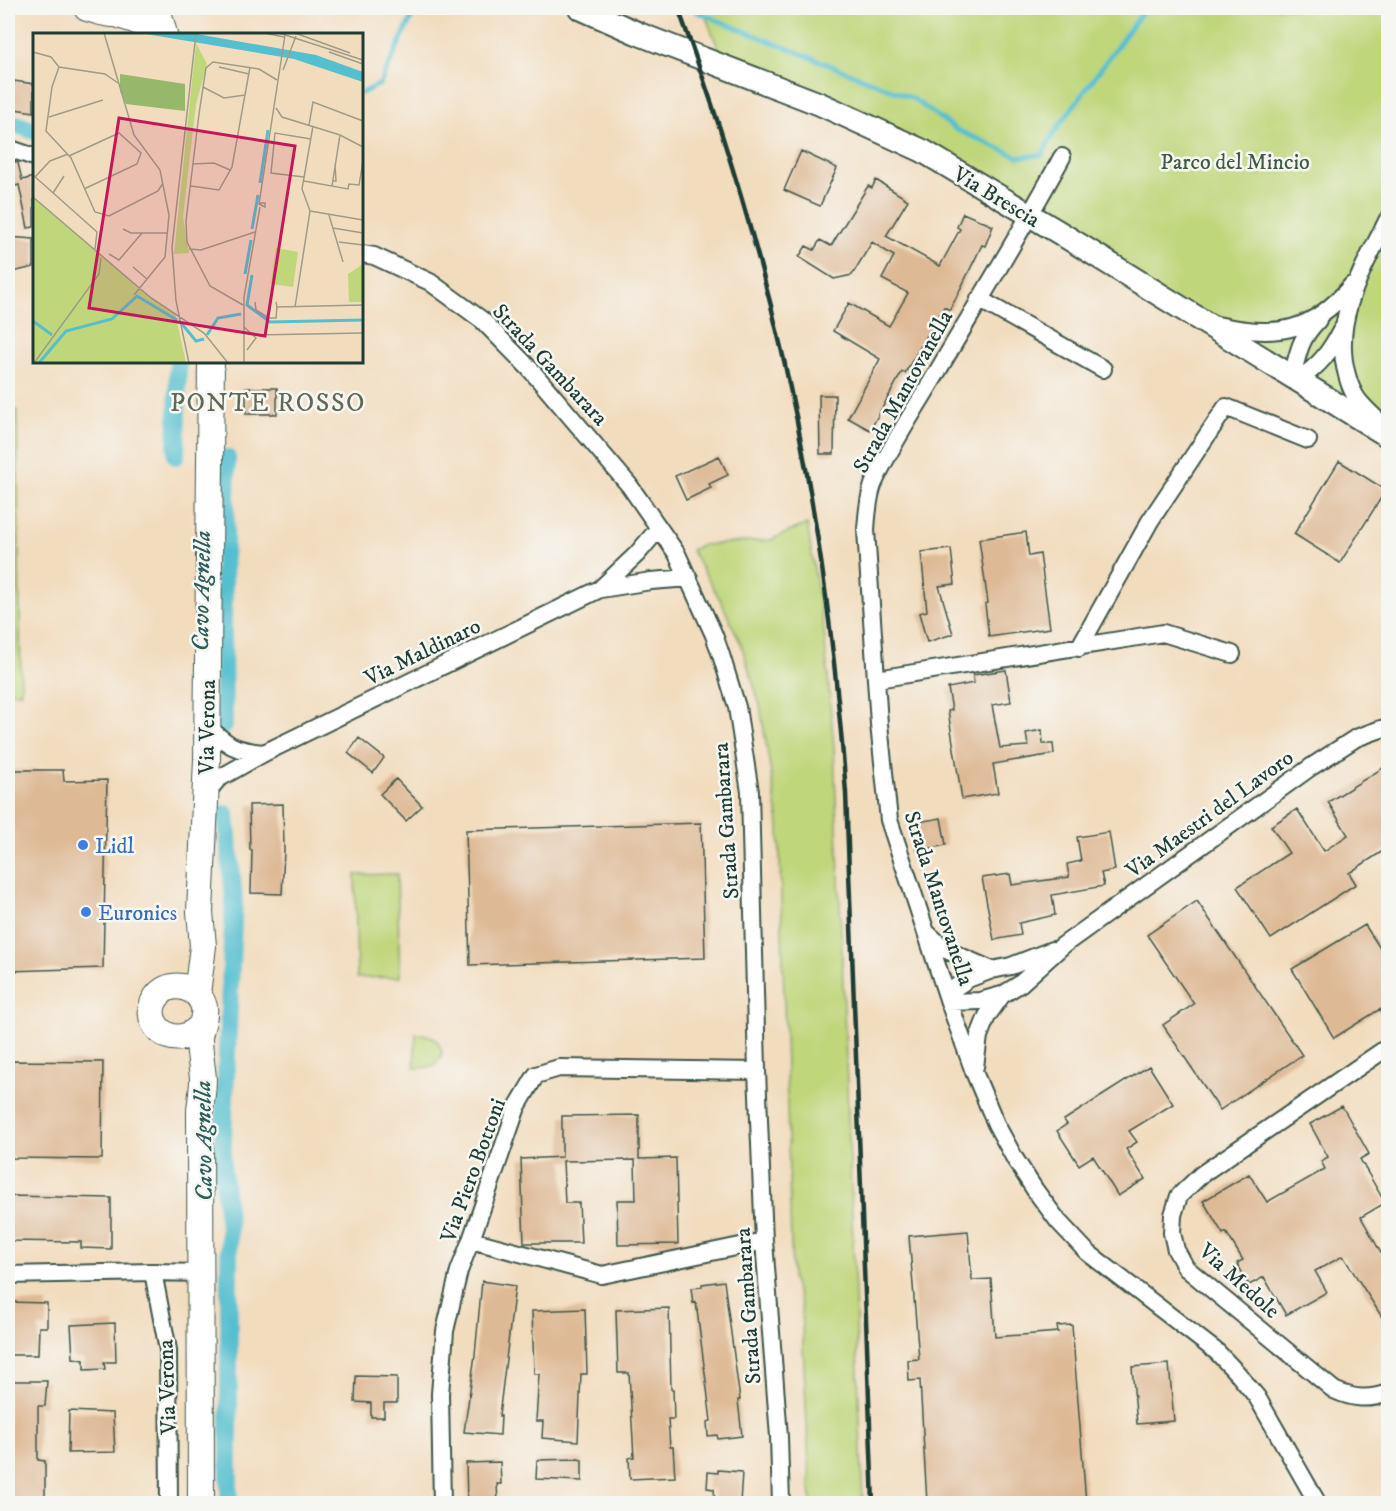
<svg xmlns="http://www.w3.org/2000/svg" width="1396" height="1511" font-family="'IM FELL DW Pica',serif">
<style>
.green{fill:#bfd67a;stroke:#6f8a57;stroke-width:1.5}
.lines{fill:none;stroke-linecap:round;stroke-linejoin:round}
.stream{stroke:#54bfcf;stroke-width:5}
.canal{stroke:#54bfcf;stroke-width:18}
.building{fill:#deb995}
.minor-casing{stroke:#3f5549;stroke-width:20}
.secondary-casing{stroke:#3f5549;stroke-width:26}
.primary-casing{stroke:#3f5549;stroke-width:28}
.minor{stroke:#fff;stroke-width:16}
.secondary{stroke:#fff;stroke-width:22}
.primary{stroke:#fff;stroke-width:26}
.rail{stroke:#1f3d34;stroke-width:4.5}
.shop-dot{fill:#3f7fe0;stroke:#f6f6f2;stroke-width:2}
.labels{text-anchor:middle;stroke-width:5;stroke-linejoin:round;paint-order:stroke}
.park-label{font-size:22px;fill:#3f5c42;stroke:#f6f6f2}
.street-label{font-size:22px;fill:#1f3d34;stroke:#f6f6f2}
.shop-label{font-size:22px;fill:#366cbe;stroke:#f6f6f2;text-anchor:start}
.water-label{font-size:24px;font-style:italic;fill:#2c5e5b;stroke:#f6f6f2}
.quarter-label{font-size:26px;letter-spacing:1.5px;fill:#626856;stroke:#f6f6f2}
.inset-river{fill:none;stroke:#54bfcf;stroke-width:3}
.inset-road{fill:none;stroke:#9e9c87;stroke-width:1.5}
.view{fill:#c2185b;fill-opacity:0.15;stroke:#c2185b;stroke-width:3}
.inset-edge{fill:none;stroke:#1f3d34;stroke-width:3}
</style>
<rect width="100%" height="100%" fill="#f6f6f2"/>
<filter id="ink" filterUnits="userSpaceOnUse"><feTurbulence type="fractalNoise" baseFrequency=".0167" numOctaves="2"/><feDisplacementMap in="SourceGraphic" scale="12" xChannelSelector="R" yChannelSelector="G"/><feConvolveMatrix kernelMatrix="1 2 1 2 8 2 1 2 1" color-interpolation-filters="sRGB"/></filter>
<filter id="wash" filterUnits="userSpaceOnUse"><feTurbulence type="fractalNoise" baseFrequency=".008" numOctaves="4" result="noise"/><feDisplacementMap in="SourceGraphic" scale="24" xChannelSelector="R" yChannelSelector="G"/><feGaussianBlur stdDeviation="1.35" result="paint"/><feColorMatrix in="noise" values="0 0 0 0 0 0 0 0 0 0 0 0 0 0 0 0 0 1.4 0 .05"/><feComposite in="paint" operator="in"/></filter>
<g filter="url(#wash)">
<rect width="100%" height="100%" fill="#f2dcbe"/>
<path class="green" d="M702 8H1388V437L963 176 726 67Z
M8 410H17L21 692H8Z
M807 524 824 632 834 748 863 1503H811L801 1305 792 1278 779 824 760 705 741 644 721 601 691 550 702 545 770 540Z
M397 874 400 977 357 978 355 875Z
M416 1034C431 1034 439 1038 442 1053 438 1068 427 1068 414 1068Z"/>
<g class="lines">
<path class="stream" d="M697 12 912 98 957 130 1019 157 1042 155 1054 133 1145 8
M362 93 380 84 416 8"/>
<path class="canal" d="M8 121 34 131
M176 456 178 362
M224 726 223 629 227 458
M226 814 234 899 222 1163 229 1228V1504"/>
</g>
<g id="blocks">
<path class="building" d="M14 81 34 84V112L8 108V83L14 84Z
M801 151 837 168 820 206 784 190Z
M8 159 18 163 22 180 34 177V227L28 228 19 185 8 188Z
M876 180 908 200 886 236 940 266 960 229 957 227 963 213 993 226 985 246 982 245 950 310 944 307 905 373 902 372 870 430 848 418 880 359 833 331 849 303 889 326 908 293 882 279 894 256 872 242 852 275 834 279 799 257 806 246 814 250 820 240 831 246 868 186 872 188Z
M8 237 34 239V267L8 273Z
M246 388H277V414H246Z
M819 395H835L834 454H820Z
M719 456 728 475 709 484 711 488 686 500 675 476Z
M1339 461 1386 490 1340 563 1294 534Z
M1026 532 1029 556 1040 554 1050 628 989 637 985 604 988 603 979 539Z
M951 549 955 584 939 586 953 634 927 642 919 613 927 611 921 552Z
M1006 670 1011 702 992 705 1000 748 1028 746 1026 733 1042 730 1043 744H1053L1054 754 993 764 998 793 962 799 948 711 952 710 948 688 974 683 973 675Z
M359 738 384 758 373 773 348 753Z
M1389 764V847L1349 873 1356 884 1271 939 1237 887 1289 853 1271 826 1297 809 1324 851 1348 835 1328 802Z
M8 770H63L64 781 107 780 103 968 8 971Z
M396 779 422 806 406 821 380 794Z
M283 804 284 850 282 894 251 893 252 850H250L249 805Z
M941 818 946 845 917 851 912 823Z
M701 823 705 958 470 965 466 830Z
M1109 832 1115 870 1101 873 1104 886 1052 895 1055 915 1019 923 1021 935 994 940 982 878 1010 874 1012 885 1069 877 1067 864 1081 861 1077 837Z
M1197 901 1302 1055 1220 1110 1163 1025 1194 1004 1147 935Z
M1365 925 1389 962V1024L1380 1009 1334 1038 1292 969Z
M8 1061 103 1062 102 1159 8 1158Z
M1149 1066 1173 1104 1129 1131 1137 1142 1126 1149 1145 1179 1118 1196 1093 1156 1079 1165 1057 1131 1067 1124 1064 1120Z
M1342 1106 1369 1154 1360 1159 1385 1203 1361 1217 1381 1253 1389 1248V1328L1343 1256 1315 1271 1327 1292 1286 1315 1264 1277 1249 1285 1237 1263 1243 1260 1226 1232 1223 1234 1203 1201 1249 1174 1267 1202 1325 1169 1321 1161 1328 1157 1310 1124Z
M639 1115V1159L676 1158 678 1244 618 1245 617 1200H636L635 1160 563 1161 565 1203H579L581 1243H524L521 1159 562 1157V1116Z
M8 1196 111 1198V1249L81 1248V1242L8 1241Z
M968 1231 972 1280 991 1279 995 1337 1058 1332 1057 1326 1072 1325 1086 1503H927L920 1380 909 1381 908 1360 919 1359 909 1236Z
M482 1281 515 1286 499 1416H501L500 1435 464 1432 475 1355Z
M724 1281 740 1400H738L742 1436 718 1439 717 1435 708 1436 707 1422 711 1421 696 1302 693 1303 691 1288 702 1287V1284Z
M8 1302 47 1303V1327H39L38 1355H8Z
M669 1308 671 1389H673L674 1419H668L670 1447H673L675 1477 630 1479 629 1458 634 1457 629 1373H618L616 1310Z
M585 1309 587 1374H581L578 1441 542 1438 543 1421H536L539 1374H534L532 1311Z
M115 1323 116 1362H104L105 1369 84 1370V1360L73 1358 71 1325Z
M1169 1364 1174 1421 1137 1424 1132 1367Z
M356 1376 397 1377V1403H384V1417H371V1403L355 1402Z
M8 1381H47L45 1406H38V1460L45 1461V1503H8Z
M69 1411 113 1413 115 1452 68 1453Z
M578 1459 582 1460V1481L536 1479 537 1460Z
M500 1462 501 1484H497L498 1503H467L466 1463Z
M718 1470 742 1472 740 1503H715L714 1489 707 1488 708 1472 718 1473Z"/>
</g>
</g>
<g filter="url(#ink)">
<use href="#blocks" fill-opacity="0" stroke="#3f5549" stroke-width="1.5"/>
<g class="lines">
<g class="minor-casing">
<path id="minor" d="M8 148 34 157
M1062 157C1022 231 978 302 936 374 915 410 890 446 873 485 868 499 867 515 866 530L879 724 889 820 949 1002 974 1072 996 1124 1015 1159 1035 1190 1058 1221 1087 1252 1217 1352 1238 1374 1257 1397 1318 1504
M362 254 374 256 430 282 482 320 530 369 629 485 677 554 714 635 721 655 737 707 750 792 757 1071 764 1241 779 1437 781 1504
M979 299 1103 369
M1217 325C1276 338 1312 333 1352 285
M1292 376C1299 351 1299 340 1318 320
M1298 380C1321 364 1329 353 1342 329
M1384 426C1375 418 1365 409 1358 400 1353 393 1349 383 1347 375 1331 319 1364 267 1388 219
M601 589 651 581 689 578
M1079 648 1150 521 1226 407 1308 440
M877 679 1163 633 1232 654
M207 726C229 746 233 750 264 753
M205 795 218 779 264 753 600 589 637 554 659 528
M927 933 946 950 992 970 1011 966 1052 950
M947 993 968 979 992 970
M949 1002 980 1001 1002 995
M1388 1047 1202 1174 1179 1196 1173 1215 1172 1233 1176 1250 1186 1268 1334 1390C1353 1399 1369 1400 1388 1393
M975 1067 979 1036 987 1016 1002 995 1020 984 1062 946 1311 767 1356 738 1381 729 1388 728
M471 1240 602 1275 764 1241
M153 1272 200 1273
M8 1275 153 1272 168 1350 169 1504
M442 1504 440 1394 445 1331 459 1271 471 1240 517 1107 536 1075 559 1068 757 1071"/>
</g>
<g class="secondary-casing">
<path id="secondary" d="M580 8 639 34 820 104 923 151 1060 233 1388 436"/>
</g>
<g class="primary-casing">
<path id="primary" d="M87 8C105 14 120 18 138 8
M157 8 164 34
M119 15 137 21 157 34
M197 994 203 946 200 912 207 759 211 362
M200 1027C171 1056 135 1018 160 993 174 980 199 987 204 1007 206 1017 200 1027 199 1038 199 1052 202 1065 203 1079 203 1090 201 1100 200 1111L201 1504"/>
</g>
<use href="#minor" class="minor"/>
<use href="#secondary" class="secondary"/>
<use href="#primary" class="primary"/>
<path class="rail" d="M678 8C734 159 779 315 807 474 826 580 838 686 846 793L873 1504"/>
</g>
</g>
<g class="shop-dot">
<circle cx="83" cy="845" r="6"/>
<circle cx="86" cy="912" r="6"/>
</g>
<g class="labels">
<g class="park-label">
<text x="1235" y="169">Parco del Mincio</text>
</g>
<g class="street-label">
<text transform="translate(997 196) rotate(31)" y="8">Via Brescia</text>
<text transform="translate(551 364) rotate(47)" y="8">Strada Gambarara</text>
<text transform="translate(902 391) rotate(-61)" y="8">Strada Mantovanella</text>
<text transform="translate(422 651) rotate(-26)" y="8">Via Maldinaro</text>
<text transform="translate(206 727) rotate(-89)" y="8">Via Verona</text>
<text transform="translate(1209 813) rotate(-36)" y="8">Via Maestri del Lavoro</text>
<text transform="translate(725 821) rotate(-94)" y="8">Strada Gambarara</text>
<text transform="translate(940 898) rotate(72)" y="8">Strada Mantovanella</text>
<text transform="translate(472 1170) rotate(-70)" y="8">Via Piero Bottoni</text>
<text transform="translate(1240 1280) rotate(42)" y="8">Via Medole</text>
<text transform="translate(747 1306) rotate(-94)" y="8">Strada Gambarara</text>
<text transform="translate(166 1387) rotate(-92)" y="8">Via Verona</text>
</g>
<g class="shop-label">
<text x="95" y="853">Lidl</text>
<text x="98" y="920">Euronics</text>
</g>
<g class="water-label">
<text transform="translate(201 591) rotate(-89)" y="8">Cavo Agnella</text>
<text transform="translate(203 1141) rotate(-91)" y="8">Cavo Agnella</text>
</g>
<g class="quarter-label">
<text x="268" y="411">PONTE ROSSO</text>
</g>
</g>
<g transform="translate(33 33)">
<rect width="330" height="330" fill="#f2dcbe"/>
<path d="M163 10 174 31 163 71 150 184 156 220 141 221ZM0 164 114 261 142 280 153 330H0ZM243 215 265 219 260 254 238 251ZM330 231V269H316L315 241Z" fill="#bfd67a"/>
<path d="M87 41 152 51V78L93 71 87 58Z" fill="#97b76a"/>
<path d="M107 0H158L283 22 330 39V49L261 26Z" fill="#54bfcf"/>
<path class="inset-river" d="M227 150 235 97M219 196 225 162M212 241 218 207M219 242 214 272 237 289 330 287M0 288 19 302M149 291 163 308 171 306M174 302 185 285 208 281M6 330 33 298 79 286 104 263 144 287"/>
<path class="inset-road" d="M71 0 101 102 127 137 136 182 132 224 101 262M231 0 251 4M246 0 330 27M262 0 317 20M0 19 18 24 26 34 72 41 85 50M296 19 330 31M26 34 19 54 13 98 38 125 62 179 76 183 125 158 130 150M186 34 216 41M250 37 263 3M170 54 191 65 212 62M243 75 249 84 307 102 330 114M16 84 70 67M276 92 280 69 330 88M36 123 86 100 108 120 104 131 51 156M160 131 181 130 197 137M0 142 64 199 62 216M2 144 17 128 35 121M271 144 238 140 242 100 278 106M271 148 315 156 316 151 326 152 330 128M299 148H303L302 131M158 153 186 157 199 134 217 34M299 153 307 102M20 160 31 143M0 164 118 265 171 300 195 330M227 170H232V174L226 171 252 2M277 178 269 156 280 93M277 178 330 187M296 182 310 229M300 195 330 200M90 196 98 200H135M306 209 330 212M156 216 168 217 222 199M76 221 86 227 109 200M100 234 114 246M222 269 223 277 236 285H243L244 274M243 269 244 274 330 272M210 272 177 253 154 209 153 188 166 81 173 35 180 29 226 36 244 47M262 274 277 178M211 294 223 305 214 317M222 302 330 300M1 330 66 241 68 225M156 330 143 268 139 214 163 0M211 330V264L227 174"/>
<path class="view" d="M86 85 262 113 232 303 56 275Z"/>
<rect width="330" height="330" class="inset-edge"/>
</g>
<rect width="1396" height="1511" fill="none" stroke="#f6f6f2" stroke-width="30"/>
</svg>
